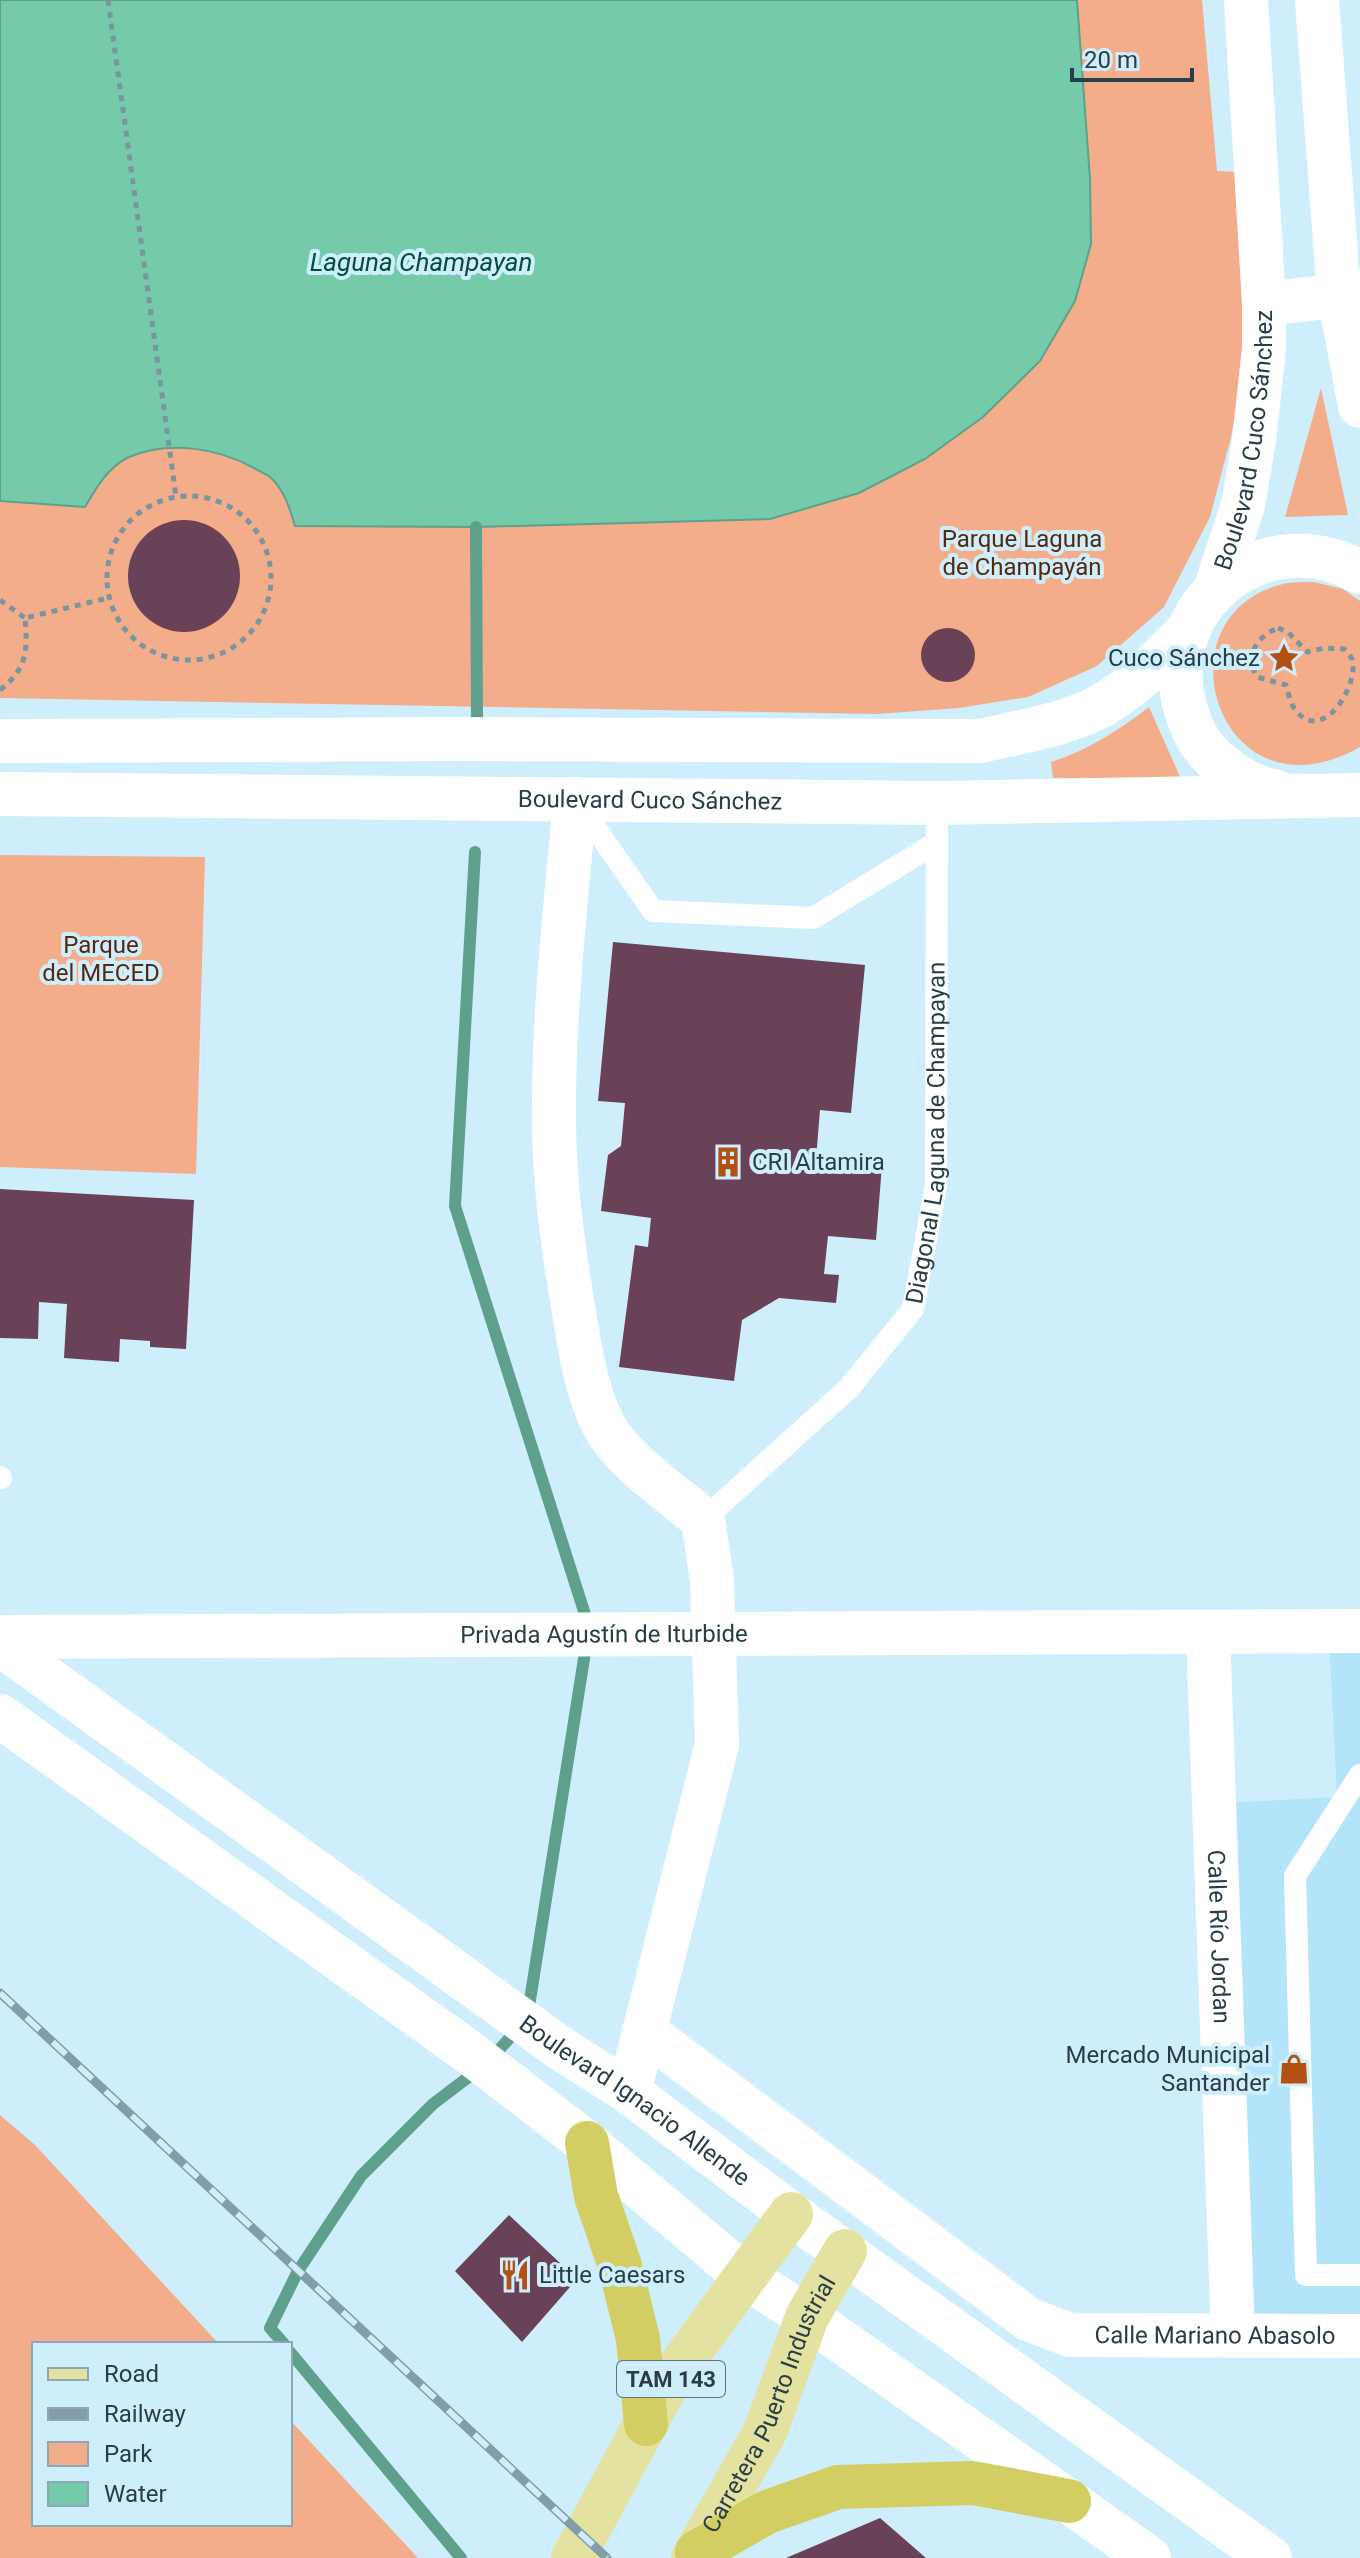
<svg xmlns="http://www.w3.org/2000/svg" width="1360" height="2558" font-family="Roboto,sans-serif">
<style>
.built{fill:#b4e4fa}
.green{fill:#f3ad8b}
.water{fill:#75caa9;stroke:#5ea08c;stroke-width:2}
.lines{fill:none;stroke-linecap:round;stroke-linejoin:round}
.stream{stroke:#5ea08c;stroke-width:12}
.building{fill:#694257}
.path{stroke:#7a94a0;stroke-width:5;stroke-dasharray:6 6;stroke-linecap:butt}
.lane{stroke:#fff;stroke-width:22}
.street{stroke:#fff;stroke-width:44}
.secondary{stroke:#fff;stroke-width:44}
.primary{stroke:#e4e2a1;stroke-width:44}
.highway{stroke:#d2ce63;stroke-width:44}
.rail-casing{stroke:#829ca8;stroke-width:9}
.rail{stroke:#cfeefc;stroke-width:6;stroke-dasharray:18;stroke-linecap:butt}
.labels{text-anchor:middle;stroke-width:8;stroke-linejoin:round;paint-order:stroke}
.shield{fill:#cfeefc;stroke:#5b737d;stroke-width:2}
.shield-label{font-size:22px;font-weight:bold;fill:#293e47}
.street-label{font-size:24px;fill:#293e47;stroke:#cfeefc}
.park-label{font-size:24px;fill:#55280f;stroke:#cfeefc}
.poi-label{font-size:24px;fill:#293e47;stroke:#cfeefc;text-anchor:end}
.water-label{font-size:26px;font-style:italic;fill:#054f3a;stroke:#cfeefc}
</style>
<rect width="100%" height="100%" fill="#cfeefc"/>
<path class="built" d="M1360 1636V2336L1233 2335 1223 1803 1337 1797 1329 1637Z"/>
<path class="green" d="M1077 0H1202L1217 171 1237 172 1245 362 1231 437 1210 517 1164 607 1097 666 1028 697 959 708 877 714 0 698V501L85 507C96 488 108 467 130 457 170 440 217 448 254 469 259 471 266 474 270 477 284 490 290 509 296 526L476 527 687 520 1091 244 1090 179Z
M1321 388 1348 515 1285 517Z
M1314 582 1343 589 1360 601V747C1219 827 1153 616 1283 584 1292 582 1304 582 1314 582Z
M1149 707 1181 779 1053 778 1051 762C1088 750 1118 731 1149 707Z
M0 855 205 857 196 1174 0 1167Z
M0 2115 35 2145 219 2344H34V2524H290V2420L418 2558H0Z"/>
<path class="water" d="M0 0H1077L1090 179 1091 244 1075 301 1040 361 983 417 925 459 859 493 770 519 476 527 295 526C290 509 284 489 270 477 266 474 259 471 254 468 217 448 170 440 129 457 108 467 96 488 85 507L0 501Z"/>
<g class="lines">
<path class="stream" d="M476 527 477 719
M284 2344 270 2328 298 2271 361 2176 433 2104 487 2063 527 2019 589 1627 455 1206 475 852
M290 2352 461 2558"/>
</g>
<path class="building" d="M128 576a56 56 0 1 1 112 0a56 56 0 1 1-112 0Z
M921 655a27 27 0 1 1 54 0a27 27 0 1 1-54 0Z
M613 942 865 965 851 1113 820 1110 816 1159 882 1165 876 1240 828 1236 824 1274 839 1275 836 1303 779 1298 742 1320 734 1381 619 1367 635 1245 648 1247 651 1218 601 1211 608 1155 621 1146 625 1103 598 1101Z
M0 1189 194 1200 186 1349 150 1347V1341L120 1339 119 1362 64 1358 67 1304 39 1302 38 1339 0 1338Z
M509 2215 577 2279 522 2342 455 2271Z
M880 2518 926 2558H786Z"/>
<g class="lines">
<path class="path" d="M108 0 176 497
M107 578a82 82 0 1 1 164 0a82 82 0 1 1-164 0Z
M0 600 25 618
M1278 628 1288 632 1307 652 1325 648 1344 649C1347 652 1350 655 1352 659 1360 685 1321 748 1294 708 1290 702 1288 692 1286 685L1257 677C1244 656 1257 636 1278 628Z
M0 690C27 669 28 650 25 618L108 598"/>
<g class="lane">
<path d="M578 803 653 911 813 918 936 843"/>
<path d="M0 1477 1 1478"/>
<path id="s1" d="M703 1520 849 1388 913 1309 936 1186 937 803"/>
<path d="M1360 1775 1295 1876 1306 2275H1360"/>
</g>
<g class="street">
<path d="M1246 0 1264 304"/>
<path d="M1317 0 1339 295"/>
<path d="M575 799C566 905 553 1012 554 1119 554 1180 562 1241 572 1300 579 1341 584 1386 603 1424 623 1462 671 1492 703 1520L712 1579 717 1744 629 2092"/>
<path id="s2" d="M1208 1633 1233 2335"/>
<path id="s3" d="M0 1637 1360 1631"/>
<path id="s4" d="M644 2031 1028 2319 1070 2335 1360 2336"/>
</g>
<g class="secondary">
<path d="M1339 295 1360 406"/>
<path id="s5" d="M1215 590 1243 505 1254 440 1264 349V304L1360 293"/>
<path d="M0 741 460 739 980 741C1018 732 1060 726 1095 709 1131 691 1158 661 1186 633"/>
<path d="M1277 792C1257 789 1238 778 1222 765 1206 753 1194 736 1188 716 1150 610 1262 517 1360 572"/>
<path id="s6" d="M0 794 937 803 1360 795"/>
<path id="s7" d="M0 1644 560 2048 629 2092 791 2214 1270 2558"/>
<path d="M0 1716 470 2053 587 2143 747 2278 807 2317 1149 2558"/>
</g>
<g class="primary">
<path d="M573 2558 667 2384 791 2214"/>
<path id="s8" d="M693 2558 765 2432 807 2317 845 2251"/>
</g>
<path class="highway" d="M587 2143 596 2196 620 2266 638 2339 646 2424
M697 2552 767 2512 838 2487 973 2483 1069 2501"/>
<g class="rail-casing">
<path id="rail" d="M0 1993 607 2558"/>
</g>
<use href="#rail" class="rail"/>
</g>
<defs>
<g id="sight-bare" transform="scale(2.4)"><path d="M0-6L1.8-2.2L6-1.7L2.9 1.2L3.7 5.4L0 3.3L-3.7 5.4L-2.9 1.2L-6-1.7L-1.8-2.2Z" fill="#b25112" stroke="#cfeefc" stroke-width="2.5" paint-order="stroke"/></g>
<g id="building-bare" transform="scale(2.4)"><path d="M-4-6H4V6H1V3H-1V6H-4ZM-2.5-4.3h1.7v1.8h-1.7ZM.8-4.3h1.7v1.8H.8ZM-2.5-1h1.7V.8h-1.7ZM.8-1h1.7V.8H.8Z" fill="#b25112" stroke="#cfeefc" stroke-width="2.5" paint-order="stroke"/></g>
<g id="shop-bare" transform="scale(2.4)"><path d="M-5-2.5h2.3a2.7 3.5 0 0 1 5.4 0H5L5.5 6h-11ZM-1.5-2.5h3a1.5 2.3 0 0 0-3 0Z" fill="#b25112" stroke="#cfeefc" stroke-width="2.5" paint-order="stroke"/></g>
<g id="restaurant-bare" transform="scale(2.4)"><path d="M-5-6h1v4h1v-4h1v4h1v-4h1v5L-1.5 .5V6h-2V.5L-5-1ZM5-6V6H3V1.5H1.5Q1.5-4 5-6Z" fill="#b25112" stroke="#cfeefc" stroke-width="2.5" paint-order="stroke"/></g>
</defs>
<g fill-rule="evenodd">
<use href="#sight-bare" x="1284" y="658"/>
<use href="#building-bare" x="728" y="1162"/>
<use href="#shop-bare" x="1294" y="2069"/>
<use href="#restaurant-bare" x="515" y="2275"/>
</g>
<g class="labels">
<rect class="shield" x="617" y="2361" width="108" height="36" rx="6"/>
<g class="shield-label">
<text x="671" y="2387">TAM 143</text>
</g>
<g class="street-label">
<text dy="8" stroke="none"><textPath href="#s5" startOffset="154">Boulevard Cuco Sánchez</textPath></text>
<text dy="8" stroke="none"><textPath href="#s6" startOffset="650">Boulevard Cuco Sánchez</textPath></text>
<text dy="8" stroke="none"><textPath href="#s1" startOffset="476">Diagonal Laguna de Champayan</textPath></text>
<text dy="8" stroke="none"><textPath href="#s3" startOffset="604">Privada Agustín de Iturbide</textPath></text>
<text dy="8" stroke="none"><textPath href="#s2" startOffset="304">Calle Río Jordan</textPath></text>
<text dy="8" stroke="none"><textPath href="#s7" startOffset="782">Boulevard Ignacio Allende</textPath></text>
<text dy="8" stroke="none"><textPath href="#s4" startOffset="670">Calle Mariano Abasolo</textPath></text>
<text dy="8" stroke="none"><textPath href="#s8" startOffset="172">Carretera Puerto Industrial</textPath></text>
</g>
<g class="park-label">
<text x="1022" y="547">Parque Laguna<tspan x="1022" dy="28">de Champayán</tspan></text>
<text x="101" y="953">Parque<tspan x="101" dy="28">del MECED</tspan></text>
</g>
<g class="poi-label">
<text x="1260" y="666">Cuco Sánchez</text>
<text x="752" y="1170" text-anchor="start">CRI Altamira</text>
<text x="1270" y="2063">Mercado Municipal<tspan x="1270" dy="28">Santander</tspan></text>
<text x="539" y="2283" text-anchor="start">Little Caesars</text>
</g>
<g class="water-label">
<text x="421" y="271">Laguna Champayan</text>
</g>
</g>
<rect x="32" y="2342" width="260" height="184" fill="#cfeefc" stroke="#8da8b4" stroke-width="2"/>
<rect x="48" y="2368" width="40" height="12" fill="#e4e2a1" stroke="#8da8b4" stroke-width="2"/>
<text x="104" y="2382" font-size="24" fill="#293e47">Road</text>
<rect x="48" y="2408" width="40" height="12" fill="#829ca8" stroke="#8da8b4" stroke-width="2"/>
<text x="104" y="2422" font-size="24" fill="#293e47">Railway</text>
<rect x="48" y="2442" width="40" height="24" fill="#f3ad8b" stroke="#8da8b4" stroke-width="2"/>
<text x="104" y="2462" font-size="24" fill="#293e47">Park</text>
<rect x="48" y="2482" width="40" height="24" fill="#75caa9" stroke="#8da8b4" stroke-width="2"/>
<text x="104" y="2502" font-size="24" fill="#293e47">Water</text>
<path d="M1072 68v12h120v-12" fill="none" stroke="#293e47" stroke-width="4"/>
<text x="1084" y="68" font-size="24" fill="#293e47" stroke="#cfeefc" stroke-width="6" paint-order="stroke">20 m</text>
</svg>
